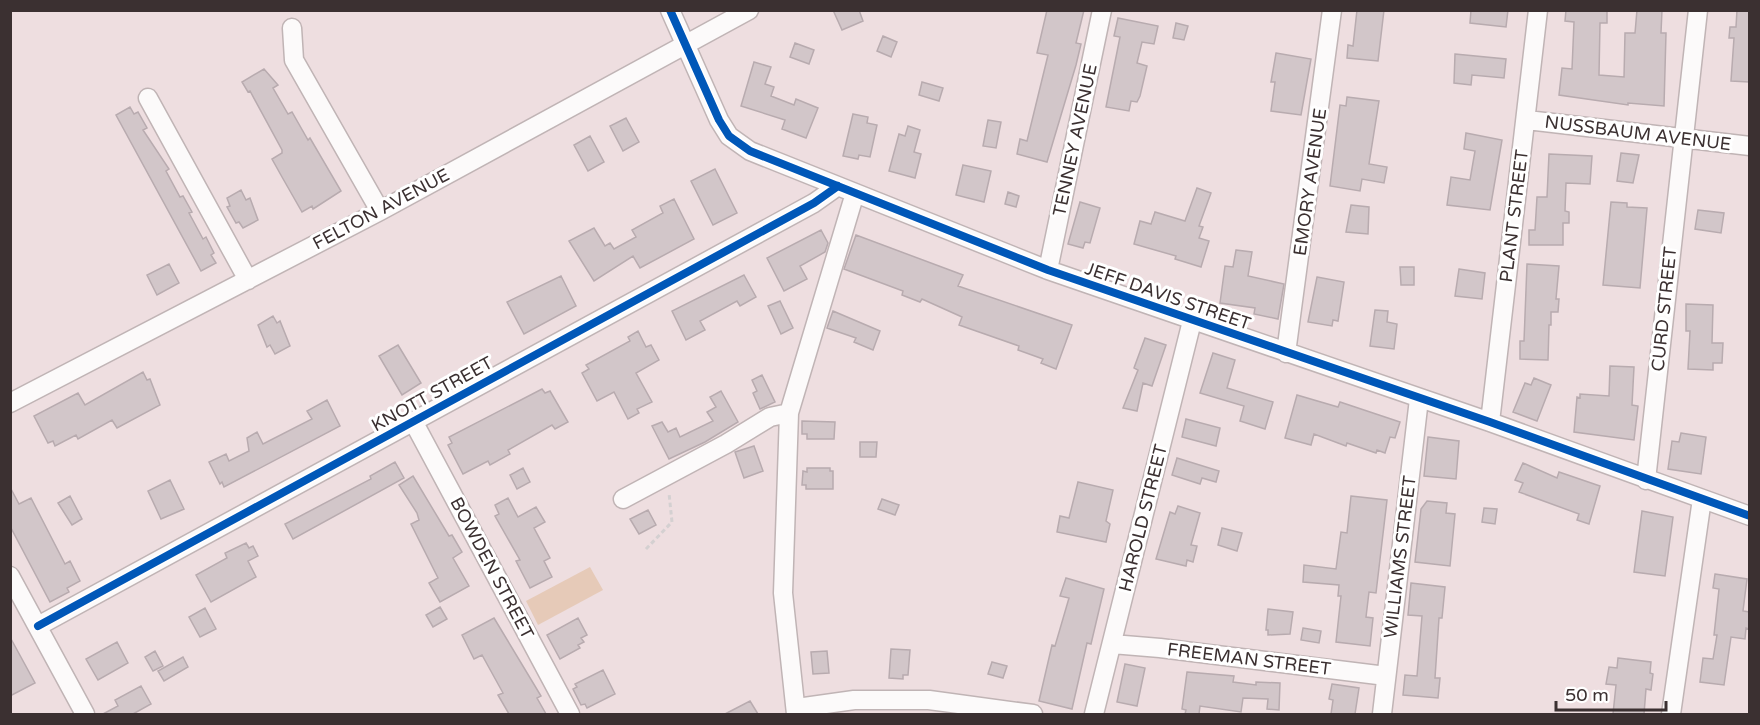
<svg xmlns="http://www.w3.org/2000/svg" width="1760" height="725" font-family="'Varela Round',sans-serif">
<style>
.green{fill:#e6cab8}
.building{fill:#d2c6c9;stroke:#b8abaf;stroke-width:1.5}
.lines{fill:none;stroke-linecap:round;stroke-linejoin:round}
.minor-casing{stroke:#c0b4b5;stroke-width:21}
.path{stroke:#d4d0d1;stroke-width:3;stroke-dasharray:4.5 3;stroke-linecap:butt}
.minor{stroke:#fcfafa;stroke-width:18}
.cycleway-casing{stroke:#fff;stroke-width:11}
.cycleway{stroke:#0057b8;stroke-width:8}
.labels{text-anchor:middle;stroke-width:6;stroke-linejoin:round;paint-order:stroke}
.street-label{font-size:18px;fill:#3b3031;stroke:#fff}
</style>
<rect width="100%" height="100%" fill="#eedee0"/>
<path class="green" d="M590 567 603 590 538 625 526 601Z"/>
<path class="building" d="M833 10H859L863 21 842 30Z
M1047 10H1084L1076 43 1081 44 1076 65 1047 162 1017 154 1020 139 1027 141 1048 55 1037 53Z
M1357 10H1384L1378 61 1347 58 1348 45 1353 46Z
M1471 10H1508L1506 27 1470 23Z
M1566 10H1607V23H1600L1599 75 1624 77 1625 33H1635L1637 10H1662L1661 33H1666L1664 106 1628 103V105L1559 95 1562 68 1572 69 1574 22 1565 21Z
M1737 10H1749V82L1731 81 1734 38H1729L1730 27H1736Z
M1118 18 1158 26 1154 44 1142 42 1137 63 1147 66 1140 96 1137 102 1131 101 1129 111 1106 107 1120 37 1114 36Z
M1176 23 1188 26 1184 40 1173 38Z
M883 36 897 42 891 57 877 51Z
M795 43 814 50 809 64 790 57Z
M1276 53 1311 59 1301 115 1271 111 1275 82H1271Z
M1455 54 1506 59 1504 78 1472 75 1471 85 1454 83Z
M754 62 771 67 765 84 774 87 771 96 794 105 796 99 818 108 806 138 782 129 785 120 741 106Z
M264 69 278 85 273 88 288 114 292 112 308 140 310 138 341 191 313 209 312 206 302 212 282 177 272 159 282 153V150L250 91 248 92 242 82Z
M922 82 943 88 939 101 919 95Z
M1347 97 1379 101 1369 164 1387 167 1384 183 1362 179 1360 191 1330 186 1340 105 1346 106Z
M130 107 134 114 138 112 147 128 143 130 169 169 166 171 180 197 183 196 192 212 189 213 203 239 206 237 214 253 211 255 216 263 201 271 116 115Z
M853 114 868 117 867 123 877 125 870 157 859 155 858 159 843 156Z
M626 118 639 142 623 151 610 126Z
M988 120 1001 122 996 148 983 146Z
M908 126 920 130 914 152 921 154 915 178 889 171 899 134 905 136Z
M1466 133 1502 140 1490 210 1447 205 1451 177 1470 180 1475 151 1464 149Z
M590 136 604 162 588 171 574 145Z
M1621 153 1639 155 1633 183 1617 181Z
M1549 154 1592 156 1590 184 1566 183 1565 211 1569 212V223H1563V245H1529V230H1535L1537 197H1547Z
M963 165 991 171 984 202 956 195Z
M715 169 737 213 713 225 691 181Z
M1197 188 1211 193 1199 226 1203 227 1199 238 1209 241 1201 267 1175 259 1176 256 1134 244 1140 221 1151 224 1155 212 1185 221Z
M241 190 246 200 250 198 258 220 243 228 239 222 236 223 227 207 230 206 227 198Z
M1008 192 1019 196 1016 207 1005 204Z
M674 199 694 239 640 268 633 256 594 281 569 241 594 228 605 246 610 243 614 249 636 237 632 230 663 213 660 206Z
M1080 202 1100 208 1090 243 1085 242 1083 248 1068 244Z
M1611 202 1627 203V207L1647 208 1640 288 1603 285Z
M1351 205 1369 207 1368 234 1346 232Z
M1698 210 1724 213 1721 233 1695 229Z
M821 230 828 243 825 252 800 266 807 279 784 291 767 258Z
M856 235 963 275 958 286 1072 325 1056 369 1041 363 1043 359 1018 350 1019 346 959 325 962 317 922 299 920 302 902 295 903 291 844 269Z
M1236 250 1252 252 1248 276 1284 284 1278 319 1254 314 1255 308 1220 303 1225 266 1233 267Z
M169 264 179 283 157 295 147 275Z
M1527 264 1559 266 1556 299H1559L1558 312H1551V325H1549L1548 360 1520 359V341H1524Z
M1400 267H1414V285H1401Z
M1459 269 1485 273 1482 299 1455 296Z
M744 275 756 297 740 306 737 301 700 321 705 330 686 340 672 311Z
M561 276 576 306 524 334 507 302Z
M1317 277 1344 282 1338 321 1333 320 1332 326 1308 322Z
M780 301 793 328 781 334 768 306Z
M1686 304 1713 305 1712 343H1723L1722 363H1713V370L1688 369 1690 331H1686Z
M1375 310 1388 311 1387 322 1397 324 1394 349 1370 346Z
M833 311 880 331 873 350 854 342 856 338 827 328Z
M273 316 277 323 280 321 290 346 275 354 270 345 267 347 258 325Z
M638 331 646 347 651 345 659 360 636 373 652 402 637 409 639 413 628 419 614 392 597 401 582 373 589 369 586 365 630 341 628 337Z
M1145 338 1166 345 1152 386 1143 383 1137 411 1123 408 1138 370 1134 368Z
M398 345 421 383 402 395 379 356Z
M1213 353 1235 360 1227 388 1273 402 1265 429 1240 421 1244 406 1200 393Z
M1610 366 1634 367 1632 405 1638 406 1634 440 1574 432 1577 397 1580 398V394L1609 396Z
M143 372 147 380 150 379 160 405 117 428 112 420 78 439 76 435 55 446 53 441 48 443 34 416 78 393 85 405Z
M762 375 775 402 760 409 753 393 757 391 752 380Z
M1534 378 1551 385 1537 421 1513 412 1525 383 1531 385Z
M542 389 545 393 550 391 568 422 555 429 552 425 508 450 510 454 490 465 488 461 463 474 448 445 452 443 449 437Z
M721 391 738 422 705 442 669 459 652 426 662 422 668 432 676 428 680 437 713 421 707 412 716 407 710 397Z
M1297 395 1338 407 1340 402 1400 422 1395 438 1390 437 1385 453 1377 450 1376 453 1347 443 1346 446 1314 434 1311 445 1285 438Z
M327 400 340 426 224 487 222 482 220 484 209 462 226 454 229 461 249 451 247 438 257 432 263 444 312 419 307 411Z
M1186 419 1220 428 1216 446 1182 437Z
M802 421 835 422 834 439H807V434H802Z
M1681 433 1706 437 1701 474 1668 469 1672 441 1679 442Z
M1428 437 1459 441 1456 479 1424 476Z
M860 442H877L876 457H860Z
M754 446 763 471 744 478 735 452Z
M1177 458 1219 471 1216 482 1202 478 1200 484 1172 475Z
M395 462 404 478 293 539 285 524 371 479 370 476Z
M1523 463 1557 478 1559 472 1600 486 1589 524 1577 520 1579 514 1519 492 1523 483 1515 480Z
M523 468 530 482 517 489 510 475Z
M807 468H830V471H833V489H806V485H802L803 471 807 472Z
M413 476 449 536 452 535 462 552 453 558 469 586 440 602 429 583 438 578 411 524 419 520 417 513 399 485Z
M170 480 184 509 161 519 148 491Z
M1078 482 1113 490 1106 521 1110 524 1106 542 1057 532 1060 516 1069 518Z
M10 487 19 504 31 498 65 564 70 561 80 581 67 588 69 592 50 602 10 526Z
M70 496 82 519 72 525 58 503Z
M1351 496 1387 500 1376 593 1369 592 1366 617 1373 618 1370 646 1336 642 1341 596H1338L1339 585 1303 582 1304 565 1336 569 1341 532 1347 533Z
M508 498 518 517 536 507 545 522 534 528 550 558 544 561 552 577 530 588 516 561 520 560 495 516 499 514 495 505Z
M882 499 899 505 895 515 878 509Z
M1427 501 1447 503 1446 513 1455 514 1450 566 1415 562 1421 509Z
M1178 506 1200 513 1191 545 1197 546 1193 562 1187 560 1186 566 1156 559 1170 512 1175 514Z
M1484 508 1497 509 1495 524 1482 522Z
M648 510 656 525 639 534 630 519Z
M1642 511 1673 517 1665 576 1634 572Z
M1222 528 1242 533 1237 551 1218 545Z
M246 543 249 548 253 546 258 556 248 561 256 577 211 602 196 575 227 558 225 553Z
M1715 574 1747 579 1743 611 1749 612V629L1746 628 1745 639 1731 637 1724 685 1700 682 1703 658 1713 659 1717 635H1714L1719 589 1713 588Z
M1066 578 1104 589 1091 644 1087 643 1072 709 1039 701 1052 645 1055 646 1069 598 1060 596Z
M1411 583 1445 587 1442 618H1439L1435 678H1440L1438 698 1403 695 1405 675 1417 676 1422 616 1408 615Z
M440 607 447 619 433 627 426 615Z
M205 608 216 629 200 637 189 617Z
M1268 609 1293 612 1290 634 1268 635V630H1266Z
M494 618 541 696 537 698 546 714H509L498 695 503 693 482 655 474 659 462 635Z
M578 618 587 635 581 638 584 642 578 645 580 648 560 659 547 635Z
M1303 628 1321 631 1319 643 1301 640Z
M10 637 35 683 10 696Z
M117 642 128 663 98 680 86 659Z
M891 649 910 650 908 675H903V679L889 678Z
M155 651 163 666 153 671 145 657Z
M827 651 829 673 813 674 811 652Z
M183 657 188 667 164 681 158 671Z
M1618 658 1651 662 1650 673 1653 674 1651 690 1646 689 1644 714H1613L1616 685 1606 684 1609 667 1617 668Z
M992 662 1007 666 1003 678 988 674Z
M1125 664 1145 668 1137 706 1117 702Z
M603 670 615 694 587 708 585 704 581 705 573 689 577 687 575 684Z
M1187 672 1234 676 1233 682 1256 685V682L1280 683 1279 710 1267 709 1268 699 1243 698 1241 712 1200 706 1199 714H1185L1186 710 1182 709Z
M1332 684 1359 688 1355 714H1331L1333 700 1329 699Z
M141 686 151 704 133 714H103L118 706 115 700Z
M750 701 758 714H725Z"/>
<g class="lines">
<g class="minor-casing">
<path id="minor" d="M670 10 719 120 729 136 750 151 1048 270 1490 422 1750 516
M292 28 294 60 380 211
M148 98 248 280
M1527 120 1750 146
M1048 270 1102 10
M1286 353 1332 10
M10 403 380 211 749 10
M413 421 570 714
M1490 422 1538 10
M1646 480 1698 10
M623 499 726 444 770 417 789 413
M10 576 85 714
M38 626 814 203 838 186
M1112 644 1160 648 1386 676
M797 708 854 700H929L1033 714
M796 714 783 593 789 413 855 193
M1094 714 1192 321
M1382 714 1419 399
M1671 714 1702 499"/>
</g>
<path class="path" d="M646 549 672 522 669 493"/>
<use href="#minor" class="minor"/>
<g class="cycleway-casing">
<path id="cycleway" d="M670 10 719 120 729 136 750 151 1048 270 1490 422 1750 516
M38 626 814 203 838 186"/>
</g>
<use href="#cycleway" class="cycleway"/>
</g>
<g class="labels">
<g class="street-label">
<text transform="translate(1638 133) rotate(7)" y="6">NUSSBAUM AVENUE</text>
<text transform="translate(1075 140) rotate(-78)" y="6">TENNEY AVENUE</text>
<text transform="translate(1310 182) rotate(-82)" y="6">EMORY AVENUE</text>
<text transform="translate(381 209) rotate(-28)" y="6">FELTON AVENUE</text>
<text transform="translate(1514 216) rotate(-83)" y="6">PLANT STREET</text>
<text transform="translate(1168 296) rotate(19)" y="6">JEFF DAVIS STREET</text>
<text transform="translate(1664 309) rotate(-84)" y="6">CURD STREET</text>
<text transform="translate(432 394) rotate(-29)" y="6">KNOTT STREET</text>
<text transform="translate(1143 518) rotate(-76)" y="6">HAROLD STREET</text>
<text transform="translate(1400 557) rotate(-83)" y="6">WILLIAMS STREET</text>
<text transform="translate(492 568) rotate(62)" y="6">BOWDEN STREET</text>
<text transform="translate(1249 659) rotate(7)" y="6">FREEMAN STREET</text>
</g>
</g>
<rect width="1760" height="725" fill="none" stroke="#3b3031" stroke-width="24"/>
<path d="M1556 701v9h110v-9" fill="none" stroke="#3b3031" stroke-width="3"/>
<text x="1565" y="701" font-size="18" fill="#3b3031" stroke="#ffffff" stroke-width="4.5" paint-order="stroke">50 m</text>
</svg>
